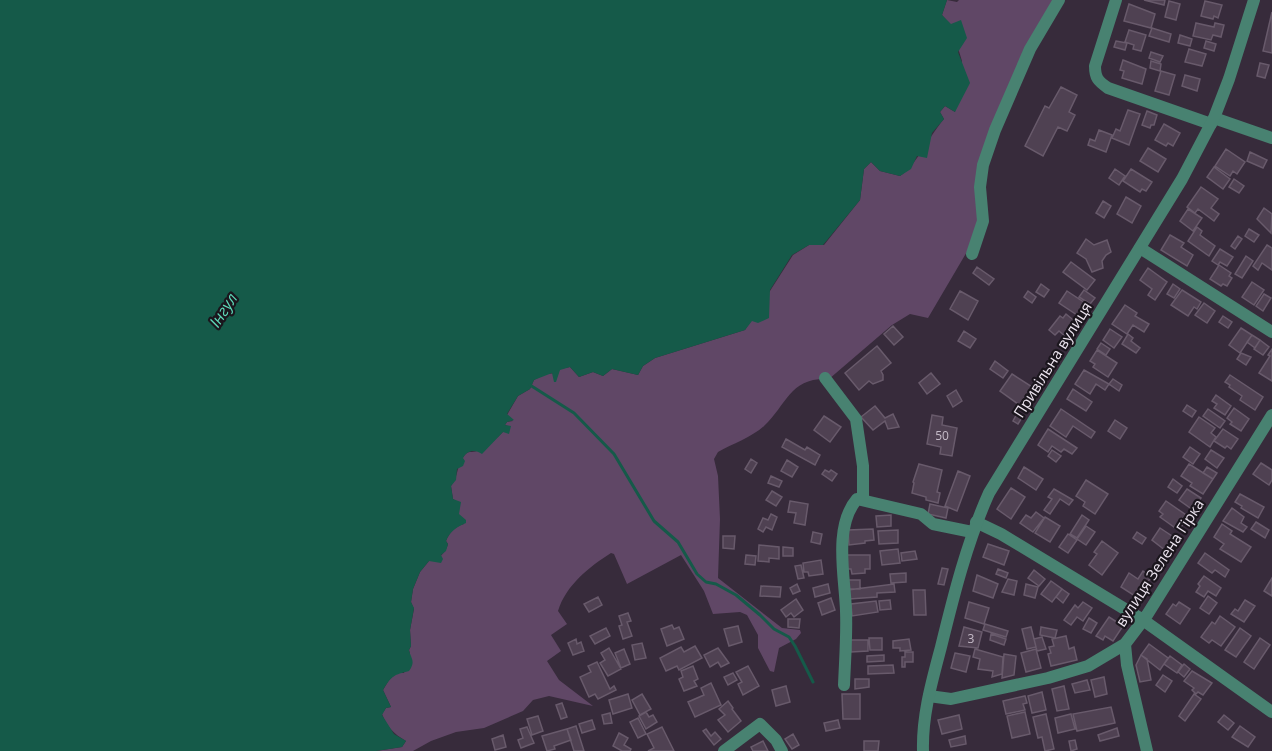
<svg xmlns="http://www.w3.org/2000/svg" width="1272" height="751" font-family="'Open Sans',sans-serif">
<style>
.green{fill:#604766}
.water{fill:#155a49}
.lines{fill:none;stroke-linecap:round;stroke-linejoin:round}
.stream{stroke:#155a49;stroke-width:3}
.building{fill:#4f4152;stroke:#685a6b;stroke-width:1.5}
.minor{stroke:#488271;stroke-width:12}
.tertiary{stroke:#488271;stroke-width:12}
.labels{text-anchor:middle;stroke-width:4.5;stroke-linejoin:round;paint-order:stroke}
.number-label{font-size:12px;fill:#c5bbc8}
.street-label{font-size:15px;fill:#ece4ef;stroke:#1b161d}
.water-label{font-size:16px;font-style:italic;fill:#5ed9b8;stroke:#1b161d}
</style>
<rect width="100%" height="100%" fill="#372b3b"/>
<path class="green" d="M947 0 957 2 959 0H1062L1040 36 986 162 985 221 928 318 910 314 892 325 829 379C790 377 788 403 764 426 752 437 732 444 718 452L714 459 718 476 720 519 718 578 782 628 800 630 801 633 796 639 779 648 774 672 770 671 758 648V635L747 615 740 612 713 614 704 591 681 555 627 584 614 554 611 553C589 567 566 585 558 611L567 624 551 635 561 651 547 661 559 680 593 706 549 696 533 700 523 711 484 728 456 732 431 741 413 751H376L402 747 406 741C394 734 387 727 382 714L386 708 391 707 383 690 389 680 397 673H404L410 654 409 650 411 646 410 630 414 609 411 602 413 589 420 572 429 561C438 560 446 553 448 544L446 541C449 533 455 526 464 524L458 514 456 501 453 499 451 486C459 476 456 466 464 456 468 450 472 453 477 451 488 447 501 435 508 426L505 425 507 422 513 421 507 415 518 396 530 389 534 380C542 376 549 371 557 375L560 369 570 367 579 377 593 372 603 376 612 369 638 375 643 366 655 358 745 330 793 255 809 245H824L860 200 864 169 871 162 880 171 900 176C917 165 929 136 944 119L940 112 945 106 955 112 962 61 951 25 942 15Z"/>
<path class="water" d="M0 0H947L942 15 951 24 961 20 967 38 958 52 970 83 955 112 945 106 940 112 944 119 932 133 927 158 917 156 911 169 900 176 880 171 871 162 864 169 860 200 823 245H809L792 255 770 290 769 318 758 323 752 321 745 330 655 358 643 366 638 375 612 369 603 376 593 372 579 377 570 367 560 370 556 382H554L552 373 534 380 530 389 518 396 507 414 514 420 507 422 505 425 511 426 509 434 503 432 482 454C475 449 467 450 463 458L465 461 463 466 457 469 456 480 451 486 453 499 461 502 459 514 466 520V523C457 527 450 531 446 541L448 544 446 551 441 555 443 559 441 563 429 561 420 572 413 589 411 602 414 608 410 630 411 646 409 650C411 659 416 661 409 671 394 675 392 675 383 690L391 707 386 708 382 715 394 734 406 741 402 747 376 751H0Z"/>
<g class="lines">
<path class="stream" d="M530 385 574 413 614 454 654 521 678 542 697 574 706 582 716 584 736 595 760 615 774 629 789 637 795 646 813 682"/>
</g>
<path class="building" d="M1144 0H1165L1164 5Z
M1169 1 1180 4 1176 20 1165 17Z
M1205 1 1222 5 1218 18 1214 16 1213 19 1201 16Z
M1129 4 1155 14 1151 28 1124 21Z
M1272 12V53L1263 51Z
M1196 23 1214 27 1215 23 1224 25 1221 37 1213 35 1211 40 1193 36Z
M1152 28 1171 34 1169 42 1149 36Z
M1129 30 1146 35 1141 51 1133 49 1134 45 1125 42Z
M1180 35 1192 39 1190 46 1178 43Z
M1116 41 1127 43 1125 50 1114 47Z
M1206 41 1216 44 1214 51 1204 48Z
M1189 49 1206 54 1202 66 1185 62Z
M1151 52 1163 56 1160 62 1149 58Z
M1123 60 1146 69 1142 84 1122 78 1124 71 1120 70Z
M1151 61 1161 64 1160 71 1150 68Z
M1260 63 1269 65 1265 78 1257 76Z
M1161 71 1175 75 1169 95 1155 91Z
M1185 75 1200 79 1197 91 1182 86Z
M1061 87 1077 95 1069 112 1075 115 1067 131 1058 127 1043 156 1025 146 1045 106 1049 108Z
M1128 110 1140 114 1129 145 1112 138 1116 129 1120 131Z
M1147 111 1157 115 1154 125H1151L1150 128 1142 125Z
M1164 124 1180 133 1173 146 1168 143 1166 146 1155 140Z
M1099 130 1112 135 1106 152 1088 145 1090 139 1095 141Z
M1148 148 1166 159 1158 172 1140 161Z
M1226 149 1245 162 1237 174 1233 171 1230 176 1215 166Z
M1250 152 1267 160 1263 168 1247 161Z
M1214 167 1230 179 1223 189 1207 177Z
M1115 169 1125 176 1119 185 1109 178Z
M1131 169 1152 182 1146 191 1142 189 1140 192 1123 181Z
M1234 179 1244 186 1239 193 1229 187Z
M1201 187 1218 199 1211 208 1219 214 1214 221 1198 209 1195 213 1187 207Z
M1126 197 1141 206 1132 223 1117 214Z
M1103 201 1111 206 1104 218 1096 213Z
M1264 208 1272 214 1271 233 1257 219Z
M1188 209 1202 218 1193 231 1180 221Z
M1197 227 1202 231 1200 235 1215 246 1209 256 1188 241Z
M1249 229 1259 235 1254 242 1245 236Z
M1170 235 1184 243 1181 247 1193 255 1187 266 1161 250Z
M1238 236 1242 239 1235 249 1231 246Z
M1086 239 1094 245 1107 240 1111 252 1106 255 1102 261 1103 268 1092 272 1086 259 1077 253Z
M1267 245 1272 248V270L1262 263 1258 270 1253 266Z
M1220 249 1233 257 1227 266 1220 262 1218 265 1212 261Z
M1246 256 1253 261 1242 278 1235 274Z
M1071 262 1095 280 1087 290 1063 272Z
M1219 265 1231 273 1229 276 1232 278 1227 286 1223 284 1221 286 1210 279Z
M977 267 994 279 989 285 973 273Z
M1148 268 1167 282 1155 300 1148 295 1152 289 1140 280Z
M1252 282 1264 290 1254 305 1242 297Z
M1041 284 1049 290 1044 297 1036 292Z
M1173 284 1180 289 1174 298 1167 294Z
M1084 290 1095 298 1090 304 1079 297Z
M1182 290 1201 302 1197 309 1194 307 1188 316 1171 305Z
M960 291 978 301 968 320 950 309Z
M1028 291 1036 297 1032 303 1024 297Z
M1067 291 1085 303 1077 315 1059 303Z
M1264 294 1271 298 1263 311 1256 306Z
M1204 303 1215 311 1207 323 1195 315Z
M1125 305 1137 313 1135 316 1149 324 1144 332 1133 325 1127 334 1112 324Z
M1066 314 1077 323 1066 337 1059 331 1055 335 1049 330 1060 316 1063 318Z
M1223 316 1232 322 1228 328 1219 322Z
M893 326 903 337 894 345 884 334Z
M1241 328 1252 335 1240 353 1229 345Z
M1110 329 1122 337 1114 348 1103 340Z
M964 331 976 339 970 348 958 341Z
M1128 334 1133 338 1131 341 1140 348 1136 353 1122 344Z
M1252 335 1260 340 1255 348 1247 342Z
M1260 340 1269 347 1263 355 1254 349Z
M1101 343 1110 349 1106 355 1097 349Z
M877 346 891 363 881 371 883 375V380L873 384 869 381 859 390 845 373Z
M1272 349V381L1259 373 1270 356 1268 355Z
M1097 350 1117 363 1108 377 1093 367 1095 364 1090 361Z
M1241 353 1251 357 1246 365 1237 359Z
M995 361 1008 371 1003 378 990 369Z
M1084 370 1109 384 1105 390 1096 384 1090 394 1075 384Z
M931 373 940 384 927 394 919 383Z
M1012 374 1040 392 1025 409 1000 391Z
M1230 375 1263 397 1255 410 1240 400 1242 396 1229 387 1230 385 1225 382Z
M1113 379 1122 385 1119 391 1109 384Z
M1073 389 1092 402 1086 411 1067 399Z
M956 390 962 401 953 407 947 396Z
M1216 395 1231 406 1225 415 1214 408 1217 404 1212 401Z
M1187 405 1196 411 1192 417 1183 411Z
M875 406 885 418 893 414 899 427 888 429 885 421 873 430 861 417Z
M1234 408 1249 419 1241 431 1230 424 1232 422 1227 418Z
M1061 409 1095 432 1091 438 1073 426 1066 437 1050 426Z
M1208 409 1225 421 1220 428 1203 416Z
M1018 412 1023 416 1018 424 1013 421Z
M932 415 943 417 942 425 957 428 952 456 940 454 941 447 927 444Z
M824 416 841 427 830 442 814 430Z
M1199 417 1215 428 1211 433 1216 437 1210 447 1189 432Z
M1115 420 1127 428 1120 439 1108 431Z
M1048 429 1077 448 1072 454 1064 449 1061 452 1052 446 1048 452 1038 445Z
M1223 429 1238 439 1231 449 1227 446 1225 448 1214 441Z
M786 439 805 450 807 447 820 455 815 465 782 447Z
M1190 447 1200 454 1193 464 1183 457Z
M1052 450 1061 456 1056 462 1048 456Z
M1211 450 1224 458 1217 468 1205 459Z
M751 459 757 463 751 473 745 469Z
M787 460 798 467 792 477 781 471Z
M1261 463 1272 470V480L1269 485 1253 474Z
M919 464 942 470 937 492 940 493 938 503 926 500V497L912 493 914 483 913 482Z
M1189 464 1213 479 1203 494 1190 486 1192 483 1181 476Z
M1024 467 1043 479 1036 490 1018 478Z
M1207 467 1217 473 1213 479 1203 473Z
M825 470 829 472 831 470 837 474 832 481 822 474Z
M958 471 970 476 957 511 945 506Z
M771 476 782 481 779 487 768 483Z
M1173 479 1182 486 1177 493 1168 487Z
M1086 480 1108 494 1095 514 1083 506 1085 502 1076 496Z
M1011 488 1025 497 1011 519 997 509Z
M1054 489 1073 500 1069 505 1060 499 1050 514 1044 510 1052 499 1048 497Z
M1187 489 1201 498 1193 510 1179 500Z
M772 491 782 497 776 506 766 500Z
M1240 494 1264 507 1258 518 1241 508 1242 506 1235 502Z
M790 501 808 504 805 525 794 523 796 513 788 512Z
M1166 501 1189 517 1181 527 1177 524 1174 527 1160 517 1163 514 1159 511Z
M930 504 948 508 946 518 928 514Z
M1232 508 1244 517 1241 523 1247 527 1243 532 1223 521Z
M1036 512 1044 518 1033 532 1020 523 1026 515 1031 518Z
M771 514 777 517 772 530 766 527 763 532 758 529 763 518 768 520Z
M891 515V526L877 527 876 516Z
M1082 515 1089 520 1077 538 1070 534Z
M1045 517 1060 526 1050 542 1035 533Z
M1256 522 1269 530 1265 538 1251 529Z
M1222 524 1232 531 1230 534 1251 547 1241 562 1220 549 1224 544 1214 537Z
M1086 526 1095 532 1086 545 1077 539Z
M1160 528 1175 538 1166 551 1152 540Z
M873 529 874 540 865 541V543L849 545 848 530Z
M898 530V543L879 544 878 531Z
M813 532 822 534 820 544 811 542Z
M1137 532 1146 538 1142 544 1133 538Z
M1068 534 1077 540 1068 553 1059 547Z
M723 536H735L734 549 723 548Z
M1102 541 1118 553 1102 575 1089 565 1097 554 1094 552Z
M988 544 1009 551 1004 565 983 557Z
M759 545 779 547V559L769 558V562L758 561Z
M783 547 793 548V556H783Z
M898 549 900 563 882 565 880 551Z
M915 551 917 559 902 561 901 553Z
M1205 553 1229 570 1225 577 1215 570 1212 573 1198 563Z
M746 555 756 556 755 565 745 564Z
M845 555H870V569H865V573L852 574 851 569H846Z
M821 560 823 574 809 576 808 572H804L803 563Z
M801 565 804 578 798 579 795 566Z
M942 568 948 569 944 585 938 584Z
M998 569 1008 573 1006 578 996 574Z
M1034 570 1045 579 1039 586 1028 578Z
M1143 571 1151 577 1138 598 1121 587 1129 573 1138 579Z
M906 573V582L891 583 890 574Z
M977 575 998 584 993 598 973 591Z
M1204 576 1221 588 1216 596 1208 591 1204 597 1196 592 1200 586 1198 584Z
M1272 578V596L1264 591Z
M1008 579 1017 581 1014 595 1002 592Z
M848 580H860V589H848Z
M1051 581 1062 589 1052 602 1041 594Z
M797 584 800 591 793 594 790 588Z
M828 584 830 593 815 597 813 588Z
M894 584 895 592 877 593V597L849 599 848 590Z
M1026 584 1038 587 1035 598 1024 595Z
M761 586 781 587 780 597 760 596Z
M1062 589 1069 594 1063 603 1056 597Z
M913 590H925L926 615H914Z
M1208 596 1217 603 1209 614 1200 608Z
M598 597 602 605 589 612 584 604Z
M831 598 835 610 822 615 818 603Z
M796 599 803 610 794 617 791 613 786 617 781 610Z
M890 600 891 609 880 610 879 601Z
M1245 600 1255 606 1244 622 1231 614 1235 609 1238 611Z
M876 601 878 612 852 616 851 604Z
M969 602 989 608 984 624 965 618Z
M1083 602 1092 608 1083 621 1077 617 1071 625 1064 620 1075 605 1078 608Z
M1179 602 1190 609 1180 624 1166 614 1173 604 1176 606Z
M628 613 631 621 627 622 632 636 623 639 619 626 622 625 619 616Z
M1220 616 1235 627 1221 646 1212 640 1209 643 1201 637 1212 622 1215 624Z
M1109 617 1123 626 1113 641 1105 636 1103 640 1096 636Z
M1089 618 1097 623 1091 633 1083 629Z
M788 619H800L799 628 788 627Z
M985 624 1008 631 1006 637 983 630Z
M672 625 674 629 679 627 684 639 667 646 661 629Z
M738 626 742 642 729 646 724 629Z
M964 627 982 632 978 648 959 646Z
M1031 627 1036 647 1027 649 1022 629Z
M1041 627 1057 630 1055 638 1040 635Z
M606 628 610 636 595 644 590 636Z
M1240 628 1251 636 1236 657 1225 650Z
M991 634 1006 639 1004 645 990 640Z
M1066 636 1069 649 1074 647 1077 660 1051 666 1048 654 1051 653 1049 647 1054 646 1052 639Z
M1042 637 1046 649 1037 651 1034 639Z
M869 638H882V650H870Z
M1260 638 1270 645 1254 669 1244 662Z
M576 639 577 644 581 642 584 651 573 655 568 643Z
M909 639 911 650 900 651V648H893V641Z
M850 640H868V651L851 652Z
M642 643 646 658 635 660 632 645Z
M1149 644 1168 658 1160 670 1141 655Z
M695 646 702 658 679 670 677 666 666 671 660 658 681 647 684 652Z
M609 648 621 669 608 676 600 663 605 660 601 653Z
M718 648 729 663 721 667 718 662 710 667 704 655Z
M624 649 630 664 621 668 615 653Z
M975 649 1003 657 1002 674 992 677 993 671 978 669 980 659 973 657Z
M1036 649 1041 668 1026 672 1021 653Z
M905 652H913V662H905V667H902V657H905Z
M955 653 970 656 966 672 951 668Z
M1004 654 1016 656 1014 675 1002 678Z
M884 655V661L867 662V656Z
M1141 655 1147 659 1151 680 1140 682 1136 665Z
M1170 656 1182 665 1177 673 1164 664Z
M597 662 610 689 614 686 616 690 598 699 595 694 589 697 580 677 591 672 588 666Z
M1184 664 1190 669 1184 677 1178 672Z
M893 665 894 673 868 674V666Z
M693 666 698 679 694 681 697 686 684 691 679 679 683 677 681 671Z
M748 666 759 686 743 695 738 684 742 682 736 672Z
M1192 671 1212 683 1203 695 1198 692 1196 694 1192 690 1194 688 1184 681Z
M733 673 737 680 728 685 724 677Z
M1163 675 1172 681 1165 692 1156 685Z
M1104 677 1107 694 1095 697 1091 680Z
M855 679H869V687L855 689Z
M1087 680 1090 690 1075 693 1072 684Z
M711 683 721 705 695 717 688 702 704 695 701 688Z
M786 686 790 702 776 706 772 690Z
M1064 686 1069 709 1057 711 1052 689Z
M1042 692 1046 710 1032 713 1028 696Z
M628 694 632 708 613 714 609 700Z
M642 694 651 709 640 715 632 700Z
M842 694H860V719H843Z
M1194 694 1201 699 1185 721 1179 716Z
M1025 696 1027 703 1023 704 1025 710 1006 714 1003 701Z
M728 701 733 708 732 709 741 721 728 732 718 720 725 715 719 709Z
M562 703 567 717 561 719 556 705Z
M1111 707 1115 723 1077 731 1073 714Z
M646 712 649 717 653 715 657 722 646 729 639 716Z
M1025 712 1030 734 1012 738 1007 716Z
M610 713 612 723 604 724 602 715Z
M1046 714 1054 749 1045 751 1042 737 1038 738 1033 717Z
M1071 714 1075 729 1058 733 1055 718Z
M959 715 962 729 942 734 938 720Z
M1224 715 1234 723 1228 730 1218 722Z
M538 716 543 731 532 735 527 719Z
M638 718 646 734 638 738 630 722Z
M592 720 595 729 582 733 579 724Z
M838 720 840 728 826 731 824 723Z
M576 726 584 751H574L567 729Z
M1240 726 1255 737 1248 747 1232 737Z
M527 727 534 743 521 748 518 740 523 738 520 729Z
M662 727 674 751H648L654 748 647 734Z
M1117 728 1119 736 1100 741 1098 735Z
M567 729 571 740 554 746 555 749 547 751 542 736Z
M706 729 711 736 715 732 721 739 714 745 703 731Z
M619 733 628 738 624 745 631 749 630 751H622L613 746Z
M793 734 799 745 792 749 785 739Z
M503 735 506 747 495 750 492 739Z
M965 736 966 744 951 747 949 740Z
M1075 740 1077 749 1071 751 1069 741Z
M763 741 768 751H753L751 747Z
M864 741H879L878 751H864Z"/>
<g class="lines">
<path class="minor" d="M1116 0 1095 66C1095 78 1098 81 1108 88L1211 124
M1214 118 1272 138
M1140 248 1272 332
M972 254 983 221 980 187 983 165 995 130 1030 49 1059 0
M825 378 856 419 863 466V499
M976 522 1001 534 1143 620 1272 712
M1125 644 1127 665 1147 751
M844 685C845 660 847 635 846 611 845 577 833 527 857 499L921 514 933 524 972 532
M929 696 951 699 1048 678 1088 666 1125 644 1147 615 1272 415
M724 751 760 724 776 740 782 751"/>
<path class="tertiary" d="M923 751C922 715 932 681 941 647 954 594 967 542 989 493L1182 179 1214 118 1229 79 1254 0"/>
</g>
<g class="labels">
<g class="number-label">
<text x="942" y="440">50</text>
<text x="971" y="643">3</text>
</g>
<g class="street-label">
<text transform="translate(1053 360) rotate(-58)" y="5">Привільна вулиця</text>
<text transform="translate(1160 563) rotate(-57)" y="5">вулиця Зелена Гірка</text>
</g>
<g class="water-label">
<text transform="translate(223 310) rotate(-57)" y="6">Інгул</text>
</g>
</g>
</svg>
